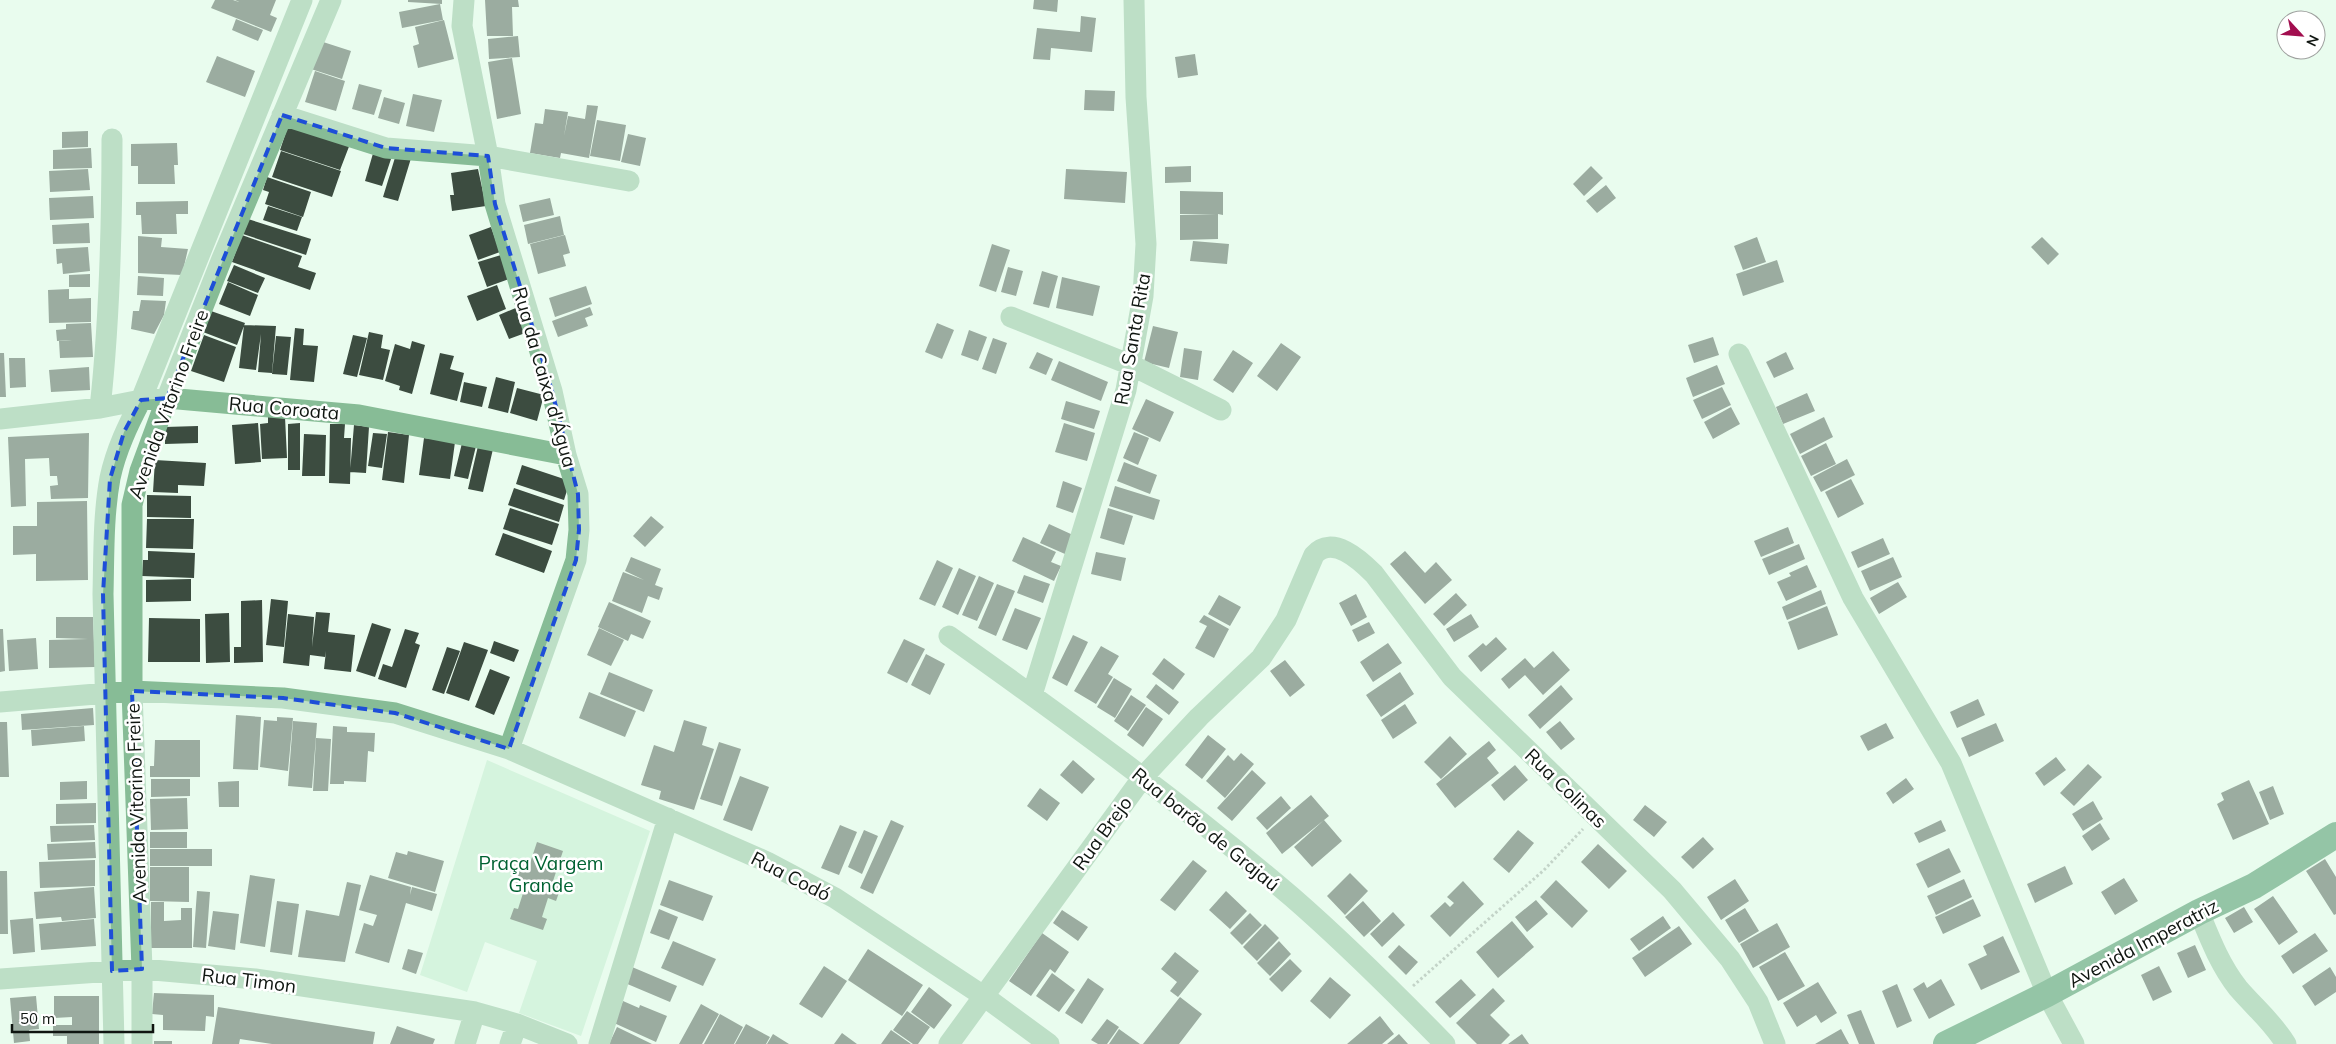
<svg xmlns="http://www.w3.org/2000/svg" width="2336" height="1044" font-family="Mulish,sans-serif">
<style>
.green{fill:#bdebc9}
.building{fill:#3c4c40}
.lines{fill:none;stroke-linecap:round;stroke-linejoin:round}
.path{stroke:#96a499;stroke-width:3;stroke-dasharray:2.5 2.5;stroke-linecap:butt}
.minor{stroke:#87bc96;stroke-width:21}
.major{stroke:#2d834f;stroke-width:26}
.marked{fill:none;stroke:#1d4ed8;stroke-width:4;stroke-dasharray:10 6;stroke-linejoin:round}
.labels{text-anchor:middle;stroke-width:5;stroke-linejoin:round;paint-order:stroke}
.street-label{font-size:19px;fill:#0f1510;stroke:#fff}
.park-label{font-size:19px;fill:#006232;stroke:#fff}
</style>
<rect width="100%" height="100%" fill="#e9fcee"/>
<path class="green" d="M487 760 650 831 581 1036 519 1013 537 961 485 942 467 992 420 975Z"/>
<path class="building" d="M215 0H233L239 2 235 0H276L270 15 277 18 271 32 211 8Z
M408 0H442V4L408 2Z
M485 0H518L519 7H512L513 36H487Z
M1034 0H1058L1057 12 1033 9Z
M440 4 443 20 402 28 399 12Z
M1081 16 1096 18 1092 52 1051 48 1050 60 1033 59 1037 28 1080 32Z
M236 19 263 30 258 41 232 30Z
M444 20 454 59 418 68 413 46 419 44 415 27Z
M518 36 520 57 489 59 488 39Z
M320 41 351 51 342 79 311 69Z
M1195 54 1198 75 1178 78 1175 57Z
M217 56 255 71 245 97 206 82Z
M512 58 521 114 497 119 488 62Z
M315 71 345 81 336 111 305 102Z
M359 84 382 90 374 115 352 109Z
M1085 90 1115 91 1114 111 1084 110Z
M413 94 442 100 434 132 406 126Z
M384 97 405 103 399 124 378 118Z
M587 105 598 106 589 158 561 153 560 158 530 153 535 123 543 124 545 109 568 112 564 136 568 116 585 119Z
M290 120 350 144 340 170 280 150Z
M597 120 626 125 620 161 590 156Z
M88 131V147L62 148V132Z
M628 134 646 138 640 166 621 162Z
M177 143 178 165H174L175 184H138V166H131V144Z
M91 148 92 168 53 169V150Z
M374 150 392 156 382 186 365 181Z
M281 151 341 171 332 197 272 177Z
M397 151 412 155 398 201 383 197Z
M1191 166V182L1165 183V167Z
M1591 166 1603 178 1584 196 1573 184Z
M88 169 90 190 50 192 49 171Z
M478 169 486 206 452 211 450 195H454L451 173Z
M1066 169 1127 172 1125 203 1064 199Z
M267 177 311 192 303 217 265 204 269 192 263 190Z
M1606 185 1616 198 1597 213 1586 201Z
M1180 191 1223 192V215L1218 214V239L1180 240V215H1216L1180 214Z
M93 196 94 218 50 220 49 198Z
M550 198 554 215 523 222 519 205Z
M188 201V214H176L177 234H142L141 215H136V202Z
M268 206 302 217 297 231 263 220Z
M560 216 564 235 528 244 524 225Z
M248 219 311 239 306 255 243 234Z
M89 223 90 243 53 244 52 225Z
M491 227 500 252 478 260 469 235Z
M242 235 302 256 298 267 316 273 310 290 232 262Z
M565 235 570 253 563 255 566 266 538 274 530 244Z
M138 236 162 238 161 247 188 249 182 275 138 273Z
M1757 237 1766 262 1743 270 1734 246Z
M2042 237 2059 254 2048 265 2031 247Z
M1193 241 1229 244 1227 264 1190 261Z
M992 244 1010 250 996 292 979 286Z
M88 247 90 271 63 274 62 263 57 264 56 249Z
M501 255 509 279 487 287 478 262Z
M1777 260 1784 282 1743 296 1736 274Z
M234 265 265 278 258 293 227 281Z
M1008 267 1023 271 1016 296 1001 292Z
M1042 271 1058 276 1049 308 1033 304Z
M90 274V287H69V275Z
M138 276 164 278 163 296 137 295Z
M1062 277 1100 286 1093 316 1056 308Z
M228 282 258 295 250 316 219 304Z
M497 285 506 309 477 321 467 296Z
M586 286 592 304 555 317 549 298Z
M69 289V299L91 298V322L49 323 48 290Z
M141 300 166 301 164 315 154 334 131 329 133 311H139Z
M518 307 528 332 509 339 499 315Z
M590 307 593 315 585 318 588 326 558 337 552 321Z
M211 311 245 323 237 345 203 332Z
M91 323 93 357 60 358 59 341 72 340 57 341 56 330 66 329V324Z
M937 323 954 330 942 359 925 352Z
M244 325 276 326 272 373 258 372 261 334 256 370 239 368Z
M1153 326 1178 332 1169 368 1144 362Z
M295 328 304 329 303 345 318 346 314 382 290 380Z
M969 330 987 337 978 361 961 355Z
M369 332 383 335 381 348 390 350 383 380 359 375Z
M204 335 236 347 224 382 191 371Z
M353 335 367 338 357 377 343 374Z
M276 336 291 337 287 375 272 374Z
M1713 337 1719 355 1694 363 1688 345Z
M993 338 1007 343 996 374 982 369Z
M412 341 425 345 412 394 399 390 400 386 385 381 395 344 410 349Z
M1281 343 1301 357 1277 391 1257 376Z
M1184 348 1202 351 1198 380 1180 377Z
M1233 350 1253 363 1233 393 1213 380Z
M1037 352 1053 359 1046 375 1029 368Z
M1786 352 1794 369 1774 378 1766 362Z
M0 353H4L6 397H0Z
M440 353 454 356 450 369 464 373 457 401 430 394Z
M9 358H25L26 387 10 388Z
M1059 361 1108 382 1101 401 1051 380Z
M1717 365 1725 384 1693 397 1686 378Z
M89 367 90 390 51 392 49 370Z
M496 377 515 382 508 413 488 408Z
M464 382 487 387 482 407 460 402Z
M1722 387 1731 405 1702 419 1693 400Z
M517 388 544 395 537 421 510 413Z
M1807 393 1815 411 1783 424 1776 407Z
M1146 399 1174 412 1160 442 1132 429Z
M1066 401 1100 411 1094 429 1061 419Z
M1731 407 1740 424 1713 439 1704 422Z
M268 417H285L287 458 262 459 260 424 268 423Z
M1824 417 1833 437 1800 454 1790 434Z
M258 423 261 462 235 464 232 425Z
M300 423V470H288V424Z
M1064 423 1095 433 1087 461 1055 452Z
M330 424H345L344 438H351L350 484 329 483Z
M354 425 369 427 366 473 350 472Z
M198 426V443L165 444V427Z
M388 432 409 435 404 483 382 480Z
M1134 432 1149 438 1138 465 1123 458Z
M89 433 88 498 51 499 50 486 58 485 57 476H50L49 458 25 459 26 506 11 507 8 437Z
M373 433 387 434 382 468 368 466Z
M304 434 326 435 325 476H302Z
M424 438 455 442 450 479 419 475Z
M462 443 476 446 468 479 454 476Z
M1826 443 1836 464 1811 476 1801 456Z
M478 446 493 449 483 492 468 489Z
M1847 459 1855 475 1821 492 1813 477Z
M155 460 206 463 204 486 178 485V493L153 492Z
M1124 462 1157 475 1150 494 1117 481Z
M522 465 570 481 564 500 516 484Z
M1851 479 1864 504 1838 518 1825 492Z
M1063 481 1082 488 1073 513 1056 507Z
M1115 486 1160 500 1154 520 1109 506Z
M514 488 564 505 559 522 508 505Z
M147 495 191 496V518L147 517Z
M87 501 88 580 36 581V554L13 555V526H37V502Z
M510 508 559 524 552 545 503 529Z
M1108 508 1133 516 1124 545 1100 538Z
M651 516 664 527 645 547 633 536Z
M147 519H194L193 549 146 548Z
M1049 524 1073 535 1065 554 1040 543Z
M1788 527 1794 543 1761 557 1754 541Z
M503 533 552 551 544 573 495 555Z
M1023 537 1056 552 1051 562 1061 566 1054 581 1012 561Z
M1883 538 1890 554 1858 568 1851 552Z
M1799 544 1805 559 1769 575 1762 559Z
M148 551 195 553 194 578 142 576 143 560H148Z
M1405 551 1425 573 1436 562 1452 580 1425 604 1390 564Z
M1096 552 1126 558 1121 581 1091 574Z
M631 557 661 569 655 585 663 588 659 600 648 596 642 613 612 601 623 572 644 580 625 571Z
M1893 557 1902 577 1870 591 1861 571Z
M937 560 953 568 935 606 919 599Z
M1807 565 1817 587 1786 601 1777 582 1791 576 1789 573Z
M959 568 976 576 958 615 942 607Z
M1024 575 1050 584 1043 603 1017 593Z
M979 576 994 583 977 621 962 615Z
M191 579V601L146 602V580Z
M1898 582 1907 597 1879 614 1870 598Z
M997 584 1015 591 996 636 978 628Z
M1821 590 1826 604 1787 620 1782 607Z
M1456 593 1467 605 1444 626 1433 614Z
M1356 594 1367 617 1351 626 1339 603Z
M1219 595 1241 607 1230 626 1208 614Z
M271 599 288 601 284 647 266 645Z
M262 600 263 662 234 663V647H241V601Z
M609 602 651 621 643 639 631 634 628 641 598 627Z
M1827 606 1838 635 1798 650 1788 622Z
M1015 608 1041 618 1027 650 1002 640Z
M316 612 330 613 328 632 355 635 351 672 324 669 326 651 325 657 310 655 309 666 283 663 288 614 314 617 312 647Z
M229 613 230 662 206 663 205 614Z
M1471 614 1479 627 1454 642 1446 629Z
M1204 615 1229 629 1214 658 1195 648 1207 626 1199 622Z
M56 617H93L95 667 49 668V640L88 639 56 638Z
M149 618 200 619V662H148Z
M1369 622 1375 633 1358 642 1352 630Z
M372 623 391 629 375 677 356 671Z
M599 628 624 640 611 666 587 655Z
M0 629H3L5 671 0 672Z
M405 629 419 633 415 643 420 645 406 688 378 679 383 664 392 667Z
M1073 635 1088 642 1067 686 1052 678Z
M1496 637 1507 649 1481 672 1468 656 1483 643 1486 646Z
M36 638 38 669 9 671 7 640Z
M904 639 925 649 907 683 887 673Z
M494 641 519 650 514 662 490 653Z
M464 642 488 650 469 701 446 693Z
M1388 643 1402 663 1373 682 1360 662Z
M1101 646 1119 656 1108 674 1113 677 1096 704 1074 691Z
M447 647 460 651 444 694 432 690Z
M1553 651 1570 670 1543 695 1525 675 1509 689 1501 679 1525 658 1534 668Z
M926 654 945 664 930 695 911 685Z
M1164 658 1185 674 1173 690 1152 674Z
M1285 660 1305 685 1290 697 1270 671Z
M490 669 510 677 494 715 475 707Z
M609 672 653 690 644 712 600 694Z
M1400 672 1414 694 1381 717 1366 695Z
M1114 678 1132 689 1115 718 1097 707Z
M1156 684 1179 702 1169 715 1146 697Z
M1561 685 1573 699 1540 729 1528 715Z
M589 692 636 711 625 737 579 718Z
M1131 695 1146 705 1128 731 1114 721Z
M1978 699 1985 715 1957 728 1950 712Z
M1405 704 1417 723 1393 739 1381 720Z
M1146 707 1163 719 1143 747 1127 735Z
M93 708 94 725 22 730 21 714Z
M236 715 261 717 258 770 233 769Z
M277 717 293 718 288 771 260 767 264 720 277 721Z
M684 720 707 727 702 745 714 749 694 810 659 799 661 791 641 785 654 745 674 752Z
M293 721 317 723 312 788 288 786Z
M1560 721 1575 739 1561 750 1546 732Z
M0 722H7L9 777H0Z
M1886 723 1894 738 1868 751 1860 736Z
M1996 723 2004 741 1969 757 1961 738Z
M84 726 85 741 32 746 31 730Z
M333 726 347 727V732L375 733 374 752 368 751 366 782 344 781V784H330Z
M1208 735 1226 749 1202 779 1185 765Z
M1450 736 1467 754 1441 779 1424 762Z
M316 738 331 739 328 791H313Z
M155 740H200V777H150V766H154Z
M1489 741 1496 750 1487 758 1499 773 1455 808 1436 784Z
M719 742 741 749 722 806 700 799Z
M1241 753 1254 764 1225 798 1206 781 1228 755 1234 761Z
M2056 757 2066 770 2044 786 2035 773Z
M1073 760 1095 779 1082 794 1060 775Z
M2088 764 2102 777 2074 806 2060 793Z
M1515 765 1528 780 1504 801 1491 785Z
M1252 770 1266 783 1232 821 1217 808Z
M740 776 769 787 752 831 723 820Z
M1906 778 1914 789 1893 804 1886 793Z
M151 779H190V796L151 797Z
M2249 780 2269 824 2233 840 2217 804 2224 800 2221 793Z
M87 781V799L60 800V782Z
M239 781V807H219L218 782Z
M2273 786 2284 814 2270 820 2259 792Z
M1040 788 1060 803 1047 821 1027 806Z
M1311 795 1329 816 1282 854 1266 833Z
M1281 796 1291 808 1267 830 1256 818Z
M187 798 188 829 151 830 150 799Z
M2093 801 2103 819 2083 831 2072 814Z
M96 803V823L56 824V804Z
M1645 805 1667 822 1654 837 1633 820Z
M891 820 904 826 873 894 860 888Z
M1324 820 1342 841 1312 867 1294 847Z
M1941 820 1946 831 1919 843 1914 833Z
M2100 823 2110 839 2092 851 2082 836Z
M94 825 95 840 51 842 50 826Z
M840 825 857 832 839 875 821 868Z
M864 830 878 836 862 874 848 867Z
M1518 830 1534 843 1509 873 1493 859Z
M150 832H187V848H150Z
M1703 837 1714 849 1693 869 1681 857Z
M95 842 96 858 48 860 47 844Z
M537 842 563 851 553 881 562 884 556 901 548 898 542 917 547 919 543 930 510 919 514 908 518 909 524 890 514 887 520 870 527 872Z
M1598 844 1627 871 1609 889 1581 862Z
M1949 848 1961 872 1928 888 1916 864Z
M150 849H212V866H150Z
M408 851 444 861 435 892 388 878 396 852 407 855Z
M2325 859 2336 877V914L2334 915 2306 871Z
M95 860V886L40 888 39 862Z
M1193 860 1207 871 1175 911 1160 900Z
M2065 866 2073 884 2035 903 2027 884Z
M150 867H189V902L150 901Z
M0 871H7L8 934H0Z
M1350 873 1368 891 1345 915 1327 896Z
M250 875 275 879 265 947 240 943Z
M370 875 411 887 410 895 412 887 437 894 432 911 406 903 389 963 355 953 364 923 373 926 377 915 359 910Z
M2124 878 2138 901 2115 915 2101 892Z
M1735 879 1749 901 1721 920 1707 897Z
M1964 879 1972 897 1936 915 1927 896Z
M669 880 713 896 703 921 660 905Z
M1556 880 1588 911 1572 928 1540 897Z
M1463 881 1484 904 1465 922 1450 907 1454 903 1447 897Z
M347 882 361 885 345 962 298 957 306 910 339 916Z
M94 887 96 918 62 921 61 917 36 919 34 892Z
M197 891 210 892 206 948 193 947Z
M1226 891 1247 911 1230 929 1209 910Z
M2273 896 2298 932 2279 945 2254 909Z
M1973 899 1981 916 1943 934 1935 917Z
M1536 900 1548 914 1527 932 1515 917Z
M277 901 299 904 292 955 270 952Z
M1363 901 1381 921 1364 937 1345 917Z
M151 902H164V921L181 920V908H192V948H151Z
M1445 902 1465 922 1450 937 1430 916Z
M2244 907 2253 922 2234 933 2225 918Z
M1745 908 1759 931 1739 943 1725 920Z
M659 909 678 917 669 940 650 933Z
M1062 910 1088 927 1078 941 1053 923Z
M213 911 239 914 235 950 208 946Z
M1393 912 1405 925 1382 947 1370 934Z
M1250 913 1262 925 1242 945 1230 933Z
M1663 916 1671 928 1639 951 1630 939Z
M33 918 35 952 13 954 10 920Z
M94 919 96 946 41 950 39 924Z
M1512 921 1534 947 1498 978 1476 952Z
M1777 923 1790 947 1753 968 1740 944Z
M1265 924 1279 938 1257 961 1243 947Z
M1679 926 1692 944 1645 977 1632 958Z
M1042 933 1069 952 1055 973 1050 969 1031 996 1009 981Z
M2315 933 2328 951 2293 974 2281 956Z
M2003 936 2020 972 1981 990 1968 964 1987 955 1983 946Z
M673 941 716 959 703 986 661 968Z
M1279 941 1291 954 1270 976 1257 963Z
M1399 945 1418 962 1406 975 1388 957Z
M2195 945 2206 970 2188 978 2177 953Z
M408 949 423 953 416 974 402 969Z
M868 949 923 985 902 1016 848 980Z
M1175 952 1199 971 1178 997 1170 991 1177 982 1161 969Z
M1785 952 1805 986 1778 1001 1759 967Z
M1290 959 1302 971 1282 992 1269 979Z
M824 966 847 981 822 1018 799 1004Z
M2159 966 2172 992 2153 1001 2141 975Z
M632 967 677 986 670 1002 625 983Z
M2330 967 2336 977V992L2315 1006 2302 986Z
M1052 973 1075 990 1059 1012 1036 996Z
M1330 977 1351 995 1330 1019 1310 1001Z
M1088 978 1104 989 1082 1024 1065 1013Z
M1461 979 1476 995 1450 1018 1435 1002Z
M1941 979 1955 1005 1929 1019 1913 989 1924 982 1927 988Z
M1818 982 1837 1013 1821 1023 1816 1015 1797 1027 1783 1003Z
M1897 984 1912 1021 1897 1028 1882 991Z
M929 987 952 1005 934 1029 911 1012Z
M1493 988 1505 1001 1490 1015 1510 1035 1501 1044H1477L1456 1023Z
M154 993 214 995V1017L206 1016 205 1031 163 1030V1015L152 1014Z
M36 996 39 1029 29 1030 30 1041 14 1043 10 998Z
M54 996H99V1044H67V1036H53V1025H72V1017L54 1018Z
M1180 997 1202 1014 1179 1044H1143Z
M623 1001 639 1008 640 1005 667 1016 656 1042 614 1023Z
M701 1004 719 1014 702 1044H679Z
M218 1007 375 1032 373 1044H272L240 1039 239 1044H212Z
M1861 1010 1875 1044H1859L1847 1015Z
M907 1011 930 1027 918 1044H913L893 1030Z
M720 1014 743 1027 734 1044H704Z
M1380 1016 1394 1034 1382 1044H1347Z
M1107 1019 1119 1027 1107 1044H1098L1091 1040Z
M746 1024 770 1037 766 1044H735Z
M397 1026 435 1039 433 1044H390Z
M617 1027 652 1044H609Z
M1119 1029 1140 1044H1109Z
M1841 1029 1849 1044H1815Z
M891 1030 911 1044H881Z
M842 1033 857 1044H834Z
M773 1034 789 1044H767Z
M1399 1034 1408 1044H1387Z
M1522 1034 1529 1044H1508Z
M154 1041H172V1044H154Z"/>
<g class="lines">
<path class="path" d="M1413 986 1544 870 1583 829"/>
<path class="minor" d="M464 0 462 26 488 156 495 204 552 391 566 455 578 494 579 530 576 560 509 749
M282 115 386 148 488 156 629 181
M1011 317 1131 365 1221 410
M1739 354 1853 598 1951 763 2047 994 2074 1044
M100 408C110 318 112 229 112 139
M0 419 100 408 141 400 167 398 359 415 566 455
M949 636C1066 719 1183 804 1292 897 1345 943 1396 994 1445 1044
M1032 695 1126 390 1143 296 1146 244 1136 97 1134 0
M0 702 132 691 283 698 395 713 509 749 767 862 835 898 985 997 1049 1044
M2199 912C2210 939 2220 965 2238 988 2255 1008 2271 1020 2286 1044
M0 979 142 969 255 979 475 1012 517 1024 567 1044
M114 1044 103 594C104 556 103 516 110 478 116 450 128 425 141 400L302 0
M142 1044V969L132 691V505L140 471 167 398 221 261 331 0
M465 1044 475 1012
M510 1044 517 1024
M599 1044 668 818
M949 1044 1143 777 1199 717 1261 658 1286 620 1314 555C1332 534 1360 560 1374 574L1452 677 1672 890 1730 959 1758 1002 1775 1044"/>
<path class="major" d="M1946 1044 2047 994 2199 912 2254 886 2336 835"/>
</g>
<path d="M0 0H2336V1044H0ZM282 115 386 148 488 156 495 204 552 391 578 494 579 530 576 560 509 749 395 713 283 698 132 691 142 969 112 971 103 594 110 479 124 432 141 400 167 398Z" fill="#e9fcee" fill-opacity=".55" fill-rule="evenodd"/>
<path class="marked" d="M282 115 386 148 488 156 495 204 552 391 578 494 579 530 576 560 509 749 395 713 283 698 132 691 142 969 112 971 103 594 110 479 124 432 141 400 167 398Z"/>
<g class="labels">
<g class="street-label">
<text transform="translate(1132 339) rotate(-80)" y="7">Rua Santa Rita</text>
<text transform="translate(545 377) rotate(74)" y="7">Rua da Caixa d'Água</text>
<text transform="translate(168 404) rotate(-70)" y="7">Avenida Vitorino Freire</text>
<text transform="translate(284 408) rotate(5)" y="7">Rua Coroata</text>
<text transform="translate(1566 788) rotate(44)" y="7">Rua Colinas</text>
<text transform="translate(136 803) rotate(-92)" y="7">Avenida Vitorino Freire</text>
<text transform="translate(1206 829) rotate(39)" y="7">Rua barão de Grajaú</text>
<text transform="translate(1102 833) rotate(-54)" y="7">Rua Brejo</text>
<text transform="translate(791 876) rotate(27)" y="7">Rua Codó</text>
<text transform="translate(2143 943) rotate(-28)" y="7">Avenida Imperatriz</text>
<text transform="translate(249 980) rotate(7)" y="7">Rua Timon</text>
</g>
<g class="park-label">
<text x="541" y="870">Praça Vargem<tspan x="541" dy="22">Grande</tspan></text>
</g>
</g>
<g transform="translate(2301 35) rotate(116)"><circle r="24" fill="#ffffff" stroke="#9fa19f"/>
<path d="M0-4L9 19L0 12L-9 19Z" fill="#a20e4f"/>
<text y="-8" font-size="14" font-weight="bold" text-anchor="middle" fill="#0f1510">N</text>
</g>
<path d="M12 1024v8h141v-8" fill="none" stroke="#0f1510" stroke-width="2.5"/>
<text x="20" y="1024" font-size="15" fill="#0f1510" stroke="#ffffff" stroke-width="4" paint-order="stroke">50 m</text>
</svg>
